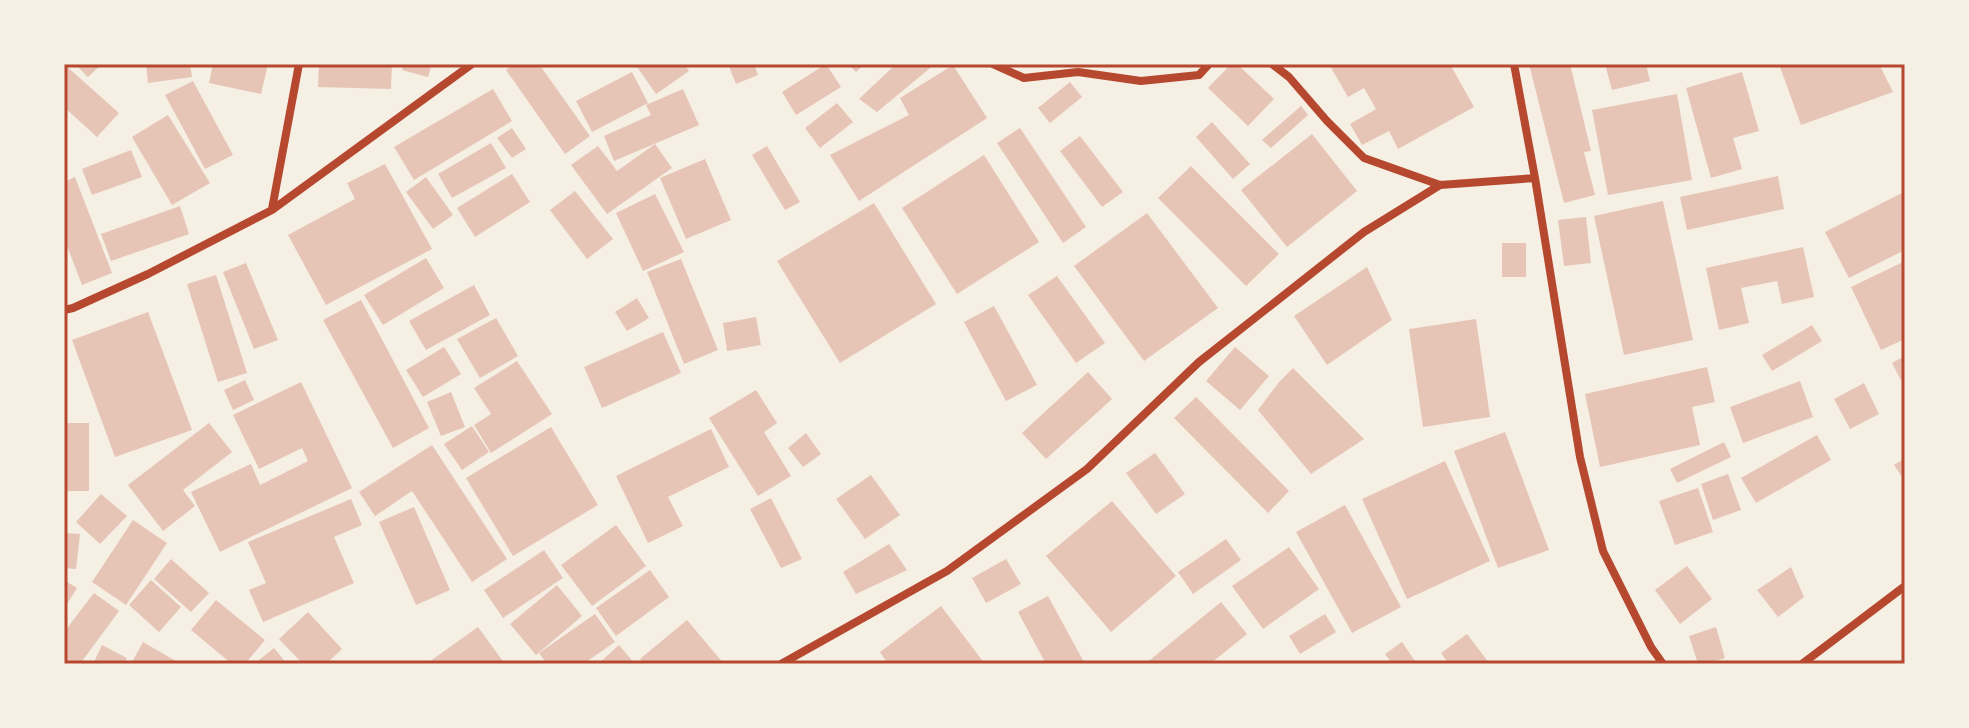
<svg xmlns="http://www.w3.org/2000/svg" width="1969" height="728" font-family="Helvetica,sans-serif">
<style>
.building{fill:#e6c5b7}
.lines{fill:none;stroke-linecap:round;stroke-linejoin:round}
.minor{stroke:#b5482f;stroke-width:8}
.neatline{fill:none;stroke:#b5482f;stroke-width:3}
</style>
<rect width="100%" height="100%" fill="#f6efe4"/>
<path class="building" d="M64 64 119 113 97 137 64 107Z
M75 64H102L88 77Z
M146 64H190L192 77 148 83Z
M213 64H268L261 94 209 83Z
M319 64H392L391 89 318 87Z
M404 64H432L428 77 402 70Z
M515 64H539L590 136 565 154 506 70Z
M635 64H684L689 71 656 94Z
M728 64H754L758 75 736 84Z
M826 64 841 87 796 115 782 92Z
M848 64H865L856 72Z
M896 64H935L877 112 859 99Z
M1231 64H1237L1274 99 1248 126 1208 88Z
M1329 64H1450L1474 107 1398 149 1389 131 1362 145 1350 124 1376 109 1364 88 1348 97Z
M1529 64H1570L1591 151 1584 152 1595 195 1564 203Z
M1605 64H1646L1650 81 1612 90Z
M1779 64H1879L1893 92 1801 125Z
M953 65 987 118 859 201 830 155 909 115 900 98Z
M632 72 648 103 592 132 576 101Z
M1742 72 1759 131 1733 138 1742 169 1711 178 1686 88Z
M193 81 233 155 205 169 165 95Z
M1070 82 1082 97 1050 123 1038 108Z
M493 89 512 121 414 180 394 147Z
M683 89 699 125 614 161 604 136 651 115 646 105Z
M1677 94 1692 180 1608 195 1592 110Z
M837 103 853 122 820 148 805 128Z
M1301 106 1308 115 1271 148 1262 140Z
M168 115 210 183 172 205 132 137Z
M1212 122 1250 164 1233 179 1196 137Z
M512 128 526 149 512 158 497 138Z
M1020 128 1086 227 1063 243 997 143Z
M1312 134 1357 191 1287 247 1241 190Z
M1080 136 1123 192 1102 207 1060 151Z
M491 143 506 168 452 198 438 174Z
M655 144 672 168 607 214 571 165 598 146 617 171Z
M767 146 800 202 785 210 752 155Z
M131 150 142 177 92 195 82 169Z
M984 155 1039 242 957 294 902 208Z
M705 159 731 220 686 239 660 178Z
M385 164 432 249 326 305 288 235 355 199 347 183Z
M1191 166 1279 254 1246 286 1158 198Z
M512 174 530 202 475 237 457 208Z
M1778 176 1784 209 1687 230 1680 197Z
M75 177 112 273 82 285 64 238V182Z
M426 177 453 215 433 229 406 192Z
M575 191 613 239 587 259 550 210Z
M1904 192 1905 250 1849 278 1825 232Z
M655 194 684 252 643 271 616 213Z
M1663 201 1693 340 1624 355 1594 216Z
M874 203 936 304 840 363 777 261Z
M180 206 189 234 111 261 101 234Z
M1147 213 1218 308 1144 361 1074 266Z
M1586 217 1591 263 1564 266 1558 220Z
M1502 243H1526V277H1502Z
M1803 247 1814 297 1782 304 1777 281 1741 288 1749 323 1719 330 1706 268Z
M426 258 444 288 383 325 364 295Z
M681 259 718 350 684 364 647 272Z
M1905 261V339L1881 350 1851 287Z
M246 263 278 340 254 349 223 272Z
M1367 267 1392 320 1327 365 1294 316Z
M216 275 247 373 218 382 187 284Z
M1057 276 1105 343 1076 363 1028 295Z
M474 285 490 315 426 350 409 321Z
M637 298 649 318 627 331 615 312Z
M361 300 429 428 393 448 323 320Z
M994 306 1037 385 1006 401 964 322Z
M148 312 192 430 115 457 72 340Z
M756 317 761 345 727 351 723 323Z
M496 318 518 356 480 378 457 339Z
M1476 319 1490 417 1423 427 1409 329Z
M1812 325 1822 341 1772 371 1762 355Z
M663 332 681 373 602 408 584 367Z
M444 347 461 374 423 397 406 370Z
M1235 347 1269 376 1240 410 1206 381Z
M1905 356V388L1892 363Z
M517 361 552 414 491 453 474 425 491 414 474 388Z
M1707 367 1715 402 1692 407 1700 445 1600 467 1585 394Z
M1293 368 1364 439 1311 474 1258 410 1279 382Z
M1088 372 1112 399 1046 459 1022 433Z
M245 380 254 400 233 410 224 390Z
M1800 381 1813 417 1743 443 1730 407Z
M301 382 352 488 220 552 191 492 251 464 260 485 308 461 302 448 259 469 233 415Z
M1864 383 1879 414 1850 429 1834 399Z
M756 390 777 423 764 432 791 476 758 496 709 418Z
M451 392 465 427 441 436 427 402Z
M1196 397 1289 491 1268 513 1174 418Z
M64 423H89V491H64Z
M209 423 232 452 183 490 195 506 163 531 128 485Z
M472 426 489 452 462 470 444 444Z
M551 427 598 505 513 556 466 478Z
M711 429 729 467 668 497 683 526 648 543 616 476Z
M1505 432 1549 550 1498 568 1454 451Z
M806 433 821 454 803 467 788 448Z
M1817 435 1831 460 1756 503 1741 478Z
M1724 442 1731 457 1677 483 1670 469Z
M432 445 507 559 472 582 412 491 375 516 359 492Z
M1155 453 1185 494 1156 514 1126 473Z
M1905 458V481L1894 465Z
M1445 461 1490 561 1407 599 1362 499Z
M1728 474 1741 510 1713 520 1701 484Z
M871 475 900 515 865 539 836 499Z
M1698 488 1713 532 1675 545 1659 501Z
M101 494 127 516 100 544 76 522Z
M771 498 802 559 781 568 750 509Z
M351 499 362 525 334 537 354 583 263 622 249 590 266 583 248 542Z
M1112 501 1176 576 1111 632 1046 556Z
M1345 505 1401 607 1352 633 1296 532Z
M414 507 450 590 416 605 379 522Z
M133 520 167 543 126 605 92 582Z
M616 525 646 566 592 606 561 565Z
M64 533 80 534 76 569 64 568Z
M1226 539 1241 560 1193 594 1178 572Z
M889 544 907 570 856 594 843 572Z
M1289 547 1319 589 1263 629 1232 586Z
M544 550 563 578 503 618 484 590Z
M171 559 209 593 191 612 154 579Z
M1006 559 1021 584 986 603 972 578Z
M1687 566 1712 599 1680 624 1655 590Z
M1791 567 1804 597 1778 617 1757 590Z
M650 570 669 597 616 636 596 608Z
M64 580 77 588 64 609Z
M151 580 181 607 159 632 129 605Z
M557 585 582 616 536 655 510 624Z
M94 593 119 611 80 664H64V632Z
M1048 596 1085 664H1046L1018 612Z
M216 600 265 640 245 664H232L191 630Z
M1221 602 1247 634 1210 664H1145Z
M941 606 985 664H888L880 652Z
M308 612 342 649 326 664H303L279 639Z
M595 614 615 642 583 664H547L539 653Z
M1325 614 1336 632 1300 654 1289 636Z
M687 620 724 664H644L640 659Z
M478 627 505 664H426Z
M1716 627 1725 658 1705 664H1698L1689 636Z
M1467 634 1490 664H1449L1441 653Z
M143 642 181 664H131Z
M1402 642 1417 664H1392L1385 654Z
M102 645 127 658 124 664H93Z
M619 645 635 664H598Z
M274 648 287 664H254Z"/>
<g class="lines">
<path class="minor" d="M993 64 1024 78 1078 72 1141 81 1199 75 1209 64
M1272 64 1289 77 1327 121 1364 158 1440 185 1535 178
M1514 64 1535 178 1580 457 1603 551 1651 647 1663 664
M272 209 299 64
M64 310 73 308 148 274 272 210 472 64
M781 664 947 571 1087 469 1199 362 1364 232 1440 185
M1802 664 1905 586"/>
</g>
<rect width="1969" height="728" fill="none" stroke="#f6efe4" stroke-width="132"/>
<rect x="66" y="66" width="1837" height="596" class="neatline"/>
</svg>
